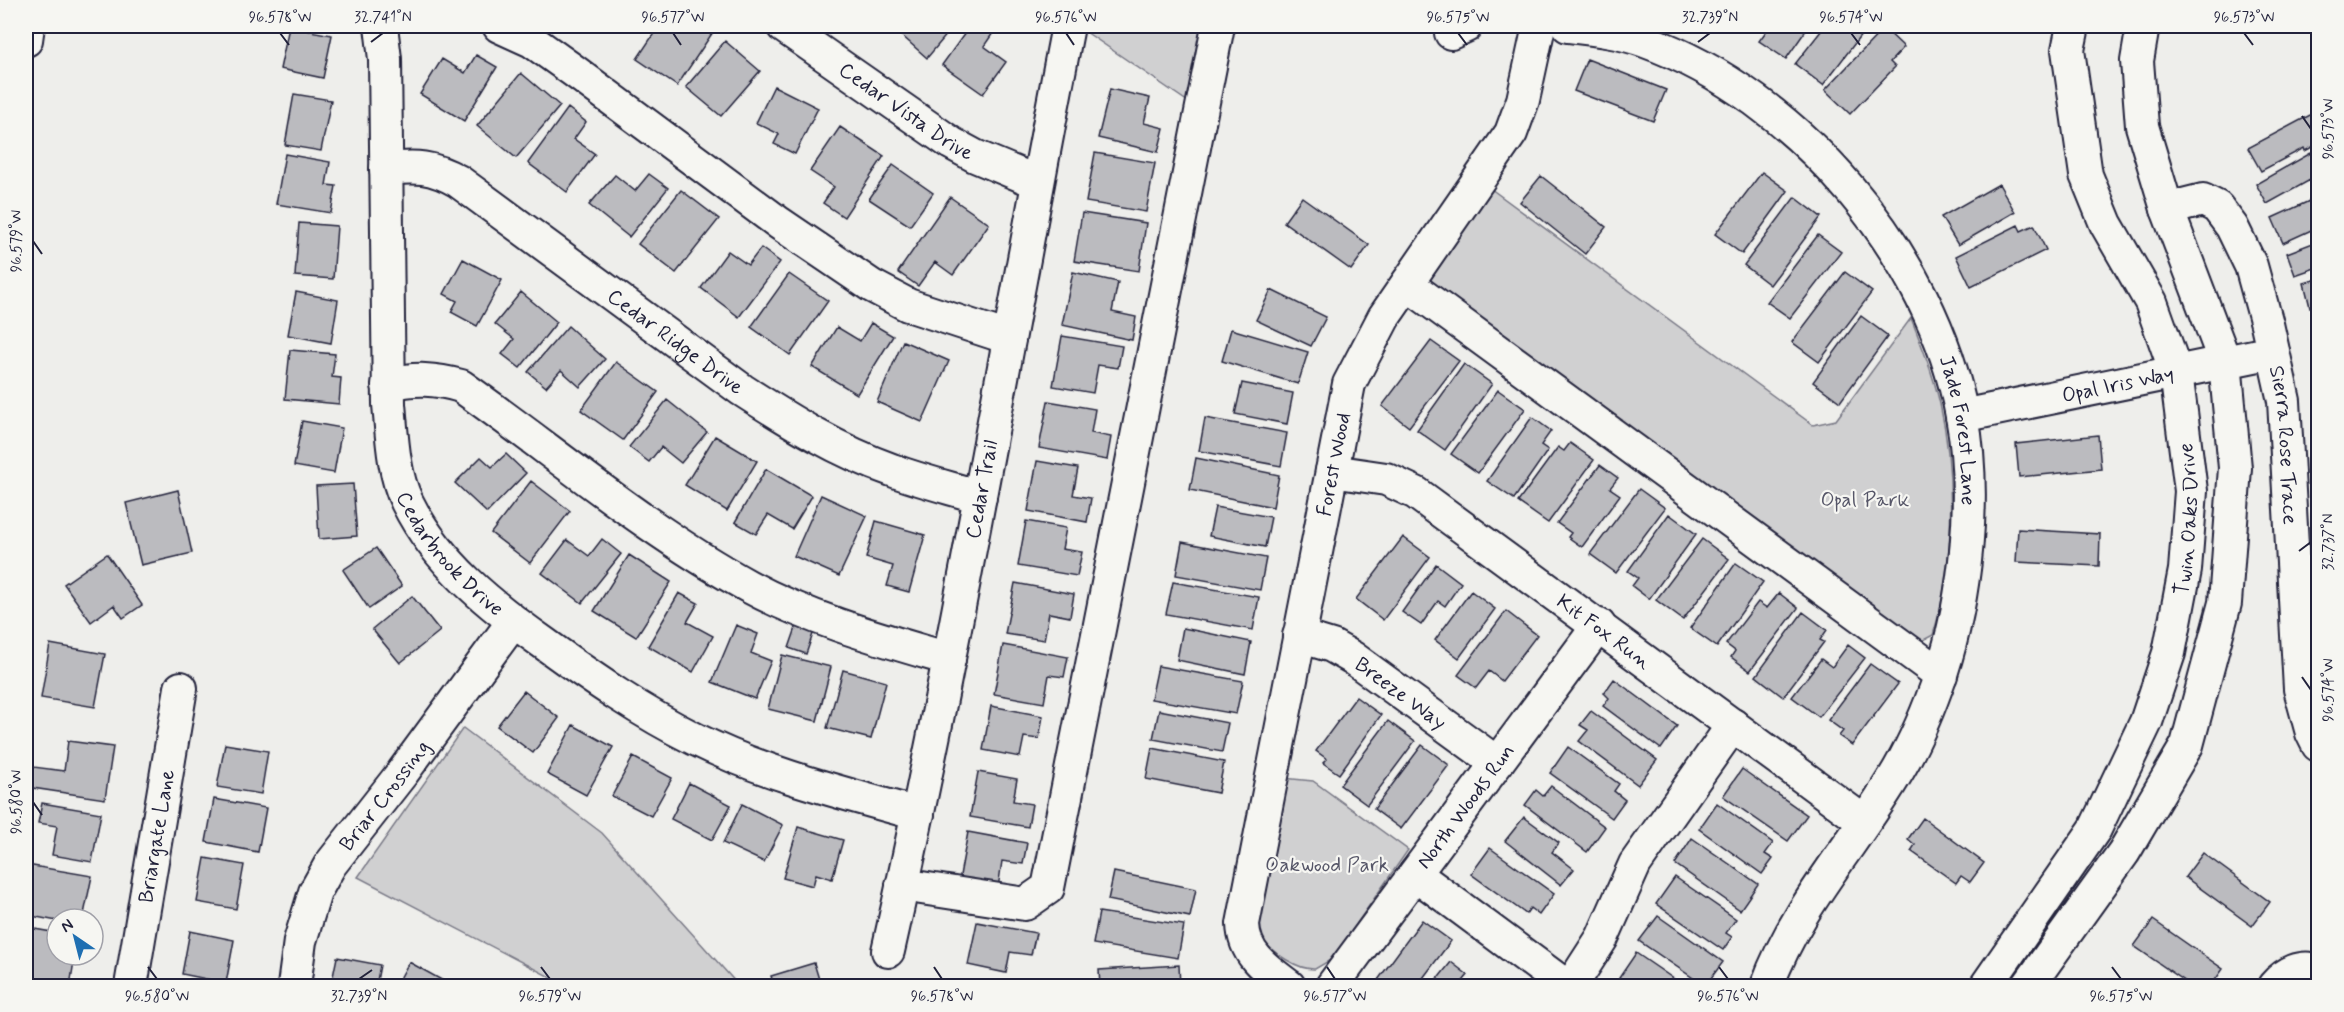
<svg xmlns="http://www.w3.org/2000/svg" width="2344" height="1012" font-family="Mynerve,sans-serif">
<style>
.green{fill:#d0d0d1;stroke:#797986;stroke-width:1.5}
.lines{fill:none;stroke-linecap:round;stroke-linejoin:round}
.stream{stroke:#727281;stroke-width:7}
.building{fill:#bbbbbf;stroke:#22223b;stroke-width:1.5}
.minor-casing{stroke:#22223b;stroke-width:36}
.minor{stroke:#f6f6f2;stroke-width:32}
.ticks{fill:none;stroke:#22223b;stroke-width:2}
.labels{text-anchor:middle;stroke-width:4.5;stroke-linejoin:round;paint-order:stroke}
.street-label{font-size:21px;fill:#22223b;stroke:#f6f6f2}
.park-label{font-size:21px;fill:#565668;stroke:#f6f6f2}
.neatline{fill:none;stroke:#22223b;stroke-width:2}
.ticks-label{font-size:15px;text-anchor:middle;fill:#22223b}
</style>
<rect width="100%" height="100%" fill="#eeeeeb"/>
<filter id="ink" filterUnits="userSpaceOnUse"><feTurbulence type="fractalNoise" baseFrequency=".0167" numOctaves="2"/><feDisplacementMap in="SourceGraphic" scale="12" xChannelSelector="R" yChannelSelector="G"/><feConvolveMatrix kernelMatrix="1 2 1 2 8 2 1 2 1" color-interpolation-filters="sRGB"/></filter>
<g filter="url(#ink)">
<path class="green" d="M1088 26H1214L1197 108 1086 32Z
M1487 186 1813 425 1836 420 1911 318C1922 346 1933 374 1940 404 1956 474 1954 567 1933 635L1918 643 1421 280Z
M463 728 602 833 739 986H560L554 979 358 877Z
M1283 778 1313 781 1408 850 1332 959 1315 969C1298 970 1273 953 1263 940 1259 935 1258 928 1257 922Z"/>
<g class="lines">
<path class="stream" d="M2317 26H2318"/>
</g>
<path class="building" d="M659 26H703L713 32 677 86 637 59Z
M891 26H954L927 58Z
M970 26H989L995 30 984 46 1006 62 983 94 942 65Z
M1770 26H1809L1786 59 1759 41Z
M1825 26H1868L1823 85 1795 64Z
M289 27 332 35 323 78 280 69Z
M1884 28 1904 47 1890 62 1895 67 1850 114 1825 90Z
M725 41 760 71 721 116 686 87Z
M476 55 497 67 464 121 420 94 442 59 465 73Z
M1587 59 1666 90 1653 121 1574 91Z
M521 73 560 106 516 158 477 126Z
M774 86 818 108 795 154 774 144 779 134 756 123Z
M1110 89 1150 98 1144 123 1164 128 1158 152 1098 138Z
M294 94 331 100 321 151 285 145Z
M568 108 586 122 574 139 595 154 567 192 528 163Z
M2312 114 2318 126V144L2305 151 2304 148 2261 171 2248 148Z
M840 127 884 156 844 217 823 203 834 187 810 171Z
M2318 149V186L2314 188 2310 180 2267 204 2256 184Z
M1095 153 1155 163 1146 212 1086 202Z
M285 154 330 162 326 185 336 186 331 213 276 204Z
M893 165 933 193 910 226 869 199Z
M1762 172 1788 191 1742 254 1715 234Z
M649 174 668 188 629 237 589 205 615 175 635 191Z
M1541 176 1606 227 1585 254 1520 202Z
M1999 184 2015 212 1958 245 1941 217Z
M681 190 719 219 676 273 638 244Z
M950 197 989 224 953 275 935 262 918 286 898 272Z
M1302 197 1369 245 1351 270 1284 222Z
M1795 197 1821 217 1770 285 1744 265Z
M2318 197V227L2283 243 2272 218Z
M1082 213 1146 223 1139 271 1074 261Z
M299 223 337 226 333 279 295 276Z
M2018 225 2021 231 2034 225 2046 250 1971 287 1956 256Z
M1818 235 1841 252 1790 318 1767 302Z
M2318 241V267L2295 275 2287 253Z
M761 248 780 262 739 317 701 288 728 251 748 265Z
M463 259 502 280 477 326 451 312 457 301 444 294Z
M1073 272 1118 282 1112 312 1136 317 1132 340 1062 325Z
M1845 272 1872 292 1819 362 1792 342Z
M789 274 828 301 790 355 751 327Z
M2318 279V305L2310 307 2304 283Z
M1271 290 1326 317 1311 346 1256 320Z
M296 292 338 300 331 343 288 335Z
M521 292 557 322 520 368 502 354 514 339 495 324Z
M1861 316 1888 336 1840 402 1813 382Z
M871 323 893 336 857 394 812 367 837 327 860 341Z
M568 326 605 359 580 387 561 370 546 387 528 372Z
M1231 329 1308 352 1298 384 1222 361Z
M1062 336 1122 346 1118 368 1098 365 1093 393 1053 386Z
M903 341 949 361 922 422 877 402Z
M1431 341 1459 361 1409 427 1382 406Z
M290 350 335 354 332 377 341 378 339 404 285 399Z
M616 362 658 392 623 440 581 410Z
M1464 364 1492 384 1445 450 1417 430Z
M1242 383 1293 393 1287 424 1235 414Z
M1498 390 1525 409 1478 473 1451 454Z
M667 400 707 432 681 463 661 447 649 462 629 447Z
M1048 401 1095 409 1091 433 1111 437 1107 460 1039 448Z
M1532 417 1551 431 1541 445 1548 450 1514 499 1487 481Z
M1205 418 1287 433 1281 466 1199 451Z
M302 421 342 428 334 473 294 466Z
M2098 435 2101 469 2019 477 2016 444Z
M715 436 757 461 727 511 685 485Z
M1570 443 1594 460 1548 523 1518 502 1558 447 1564 451Z
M506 454 526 473 487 513 455 483 481 457 492 467Z
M1196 458 1279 475 1273 507 1190 490Z
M1037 461 1078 468 1073 495 1091 498 1087 522 1028 511Z
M1600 465 1618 478 1610 488 1620 495 1582 547 1568 537 1571 533 1557 523Z
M766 469 812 496 792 529 768 515 756 534 735 522Z
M531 481 570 511 530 563 491 533Z
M353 484 357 536 319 539 316 486Z
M1639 489 1665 508 1616 573 1590 554Z
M178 490 192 553 141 565 126 503Z
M821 495 867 516 839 576 794 556Z
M1215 507 1271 517 1265 547 1209 536Z
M1669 514 1696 534 1649 599 1632 586 1638 578 1628 571Z
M876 521 925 535 909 592 887 586 893 566 866 558Z
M1026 521 1066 528 1062 549 1082 552 1077 576 1018 566Z
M2018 529 2100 534 2099 566 2016 562Z
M1403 537 1430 557 1383 620 1356 599Z
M602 539 621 554 582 603 542 573 567 540 589 556Z
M1702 539 1729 559 1683 620 1656 600Z
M1182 542 1266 558 1260 590 1176 575Z
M376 548 402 586 369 609 343 570Z
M107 554 142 605 123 618 114 605 91 622 64 584Z
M629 555 671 582 636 637 594 611Z
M1736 563 1763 582 1717 647 1690 628Z
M1436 564 1461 583 1445 606 1438 601 1421 625 1402 612Z
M1173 582 1259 597 1253 630 1166 614Z
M1015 583 1074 594 1070 617 1049 613 1044 640 1005 634Z
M1471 591 1495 609 1459 658 1435 640Z
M679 593 698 603 687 622 713 636 693 672 648 646Z
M1779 593 1798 608 1750 671 1731 657 1735 651 1726 644 1758 602 1767 608Z
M412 596 440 631 400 663 372 629Z
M1506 611 1537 635 1502 681 1489 671 1476 688 1458 675Z
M1803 612 1827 630 1820 640 1824 642 1783 697 1756 676Z
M736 625 758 634 751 653 771 661 755 699 712 682Z
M797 625 814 631 806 654 789 648Z
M1183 628 1251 642 1245 674 1177 660Z
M50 644 105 654 95 707 41 698Z
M1003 645 1068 657 1064 677 1049 675 1044 703 994 694Z
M1848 645 1865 658 1819 717 1792 697 1821 659 1832 667Z
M782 655 831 667 817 721 768 709Z
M1870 664 1898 684 1852 745 1839 736 1843 731 1828 720Z
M1158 666 1243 681 1236 714 1151 699Z
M843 670 886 682 871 739 827 728Z
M1614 679 1677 726 1661 749 1603 706 1609 698 1604 693Z
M524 691 559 718 533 753 497 726Z
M1356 697 1381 715 1339 774 1323 763 1327 759 1316 751Z
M991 706 1043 716 1039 739 1024 737 1020 757 983 750Z
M1159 710 1228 723 1222 752 1153 739Z
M1591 711 1657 760 1638 785 1579 741 1588 730 1580 725Z
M1388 721 1415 741 1367 805 1340 785Z
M573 725 613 747 586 795 547 774Z
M68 741 113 747 105 799 26 787V766L64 771Z
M225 744 268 751 261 794 217 787Z
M1422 745 1449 765 1401 829 1374 809Z
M1568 747 1619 784 1614 791 1625 800 1612 818 1550 773Z
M1152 748 1224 762 1218 793 1146 779Z
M633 757 672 778 651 816 612 796Z
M1742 769 1807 815 1788 841 1723 796Z
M978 772 1017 779 1013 801 1032 804 1028 827 970 817Z
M689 783 731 805 712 840 671 819Z
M1551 786 1605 827 1587 852 1525 805 1536 790 1543 796Z
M214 799 266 808 258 852 206 842Z
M42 803 101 813 92 862 52 855 57 826 38 823Z
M1717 803 1773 843 1765 854 1773 859 1762 874 1699 829Z
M742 804 783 825 764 862 723 843Z
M1524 817 1559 843 1552 852 1574 869 1561 885 1505 841Z
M1923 818 1984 863 1970 882 1961 876 1956 883 1911 851 1915 845 1908 839Z
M798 827 843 840 832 879 816 874 813 886 783 878Z
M968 832 1027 843 1023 864 1002 861 998 888 959 881Z
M1692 838 1758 884 1740 910 1675 864Z
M1490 848 1554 894 1539 915 1530 908 1526 914 1471 874Z
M2203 853 2270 902 2252 926 2185 877Z
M205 858 244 865 236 909 197 902Z
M27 865 92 876 83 919 57 921 26 915Z
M1114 872 1196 889 1190 917 1108 900Z
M1675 877 1736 919 1726 933 1732 937 1723 950 1656 904Z
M1099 912 1184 925 1178 958 1093 944Z
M1658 916 1723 962 1705 986 1639 941Z
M1422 920 1451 941 1417 986H1379L1375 984Z
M2153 920 2223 969 2211 986H2192L2134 946Z
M977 922 1036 933 1031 955 1010 952 1006 973 968 965Z
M29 928 57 933V955H75L70 986 26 978Z
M190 931 234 940 226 983 182 974Z
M1636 953 1684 986H1631L1619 978Z
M337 957 380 965 376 986H331Z
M409 962 449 984 448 986H396Z
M1451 962 1468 975 1459 986H1432Z
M814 963 821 986H774L771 976Z
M1179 965 1180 986H1100L1099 970Z
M1825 978 1846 986H1822Z"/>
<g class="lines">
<g class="minor-casing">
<g id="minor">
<path id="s1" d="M381 26 385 59 389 404C392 436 393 473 407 502 437 563 491 606 545 644 593 679 641 712 695 739 765 774 843 793 918 814"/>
<path d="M499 26 532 41 574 71 779 223 872 286 908 305 1009 338"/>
<path id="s2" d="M783 26 951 143 975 156 1037 182"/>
<path id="s3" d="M1568 26C1594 29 1621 32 1645 41 1798 96 1933 256 1962 416 1977 496 1966 597 1941 674 1930 706 1916 740 1899 769 1856 843 1797 904 1767 986"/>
<path d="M1451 33 1466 26"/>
<path d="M26 40 28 26"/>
<path id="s4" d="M386 169C417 166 431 166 458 181L742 390C790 421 838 451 892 470 921 481 951 488 980 497"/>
<path id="s5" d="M2167 209 2203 200 2217 207 2232 227 2251 266 2267 324 2284 401 2300 689 2312 733 2318 745"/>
<path d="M1407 284 1941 675"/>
<path d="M388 385C414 377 436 379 461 386 556 453 646 530 748 586 811 620 881 639 949 659"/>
<path id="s6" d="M1962 416 2273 352"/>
<path id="s7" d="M1332 471 1386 479 1416 493 1863 821"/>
<path id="s8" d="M1299 636 1332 646 1353 658 1497 763"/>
<path d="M1415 874 1566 986"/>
<path d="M902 885 1025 904 1048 888 1218 26"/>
<path id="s9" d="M888 951C957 644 1008 334 1068 26"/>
<path id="s10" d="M131 986 181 688"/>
<path id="s11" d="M294 986 300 941 315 892 330 865 403 772 513 622"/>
<path id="s12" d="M1289 986C1266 969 1244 955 1243 924L1349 384 1384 317 1511 133 1523 100 1539 26"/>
<path id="s13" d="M1332 986 1599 625"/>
<path d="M1571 986 1602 938 1635 864 1733 725"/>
<path id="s14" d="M1986 986 2095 829 2146 722 2169 653 2185 570 2191 491 2176 372 2151 302 2106 224 2086 175 2068 50 2073 26"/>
<path d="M2028 986 2124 852 2187 745 2225 603 2235 468 2225 362 2167 209 2142 126 2137 61 2143 26"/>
<path d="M2274 986C2285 973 2302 964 2318 971"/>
</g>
</g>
<use href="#minor" class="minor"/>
</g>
</g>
<path class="ticks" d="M280 33 289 45M673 33 681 45M1066 33 1074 45M1458 33 1467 45M1851 33 1860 45M2244 33 2253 45M371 42 383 33M1698 42 1710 33M2302 116 2311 129M33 241 42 254M2299 551 2311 542M2302 677 2311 690M33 802 42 815M148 967 157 979M541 967 550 979M934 967 942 979M1327 967 1335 979M1719 967 1728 979M2112 967 2121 979M359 979 372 970"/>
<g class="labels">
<g class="street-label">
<text dy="7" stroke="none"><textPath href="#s2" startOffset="150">Cedar Vista Drive</textPath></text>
<text dy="7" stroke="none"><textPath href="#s4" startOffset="345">Cedar Ridge Drive</textPath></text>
<text dy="7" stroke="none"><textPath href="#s6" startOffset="159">Opal Iris Way</textPath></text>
<text dy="7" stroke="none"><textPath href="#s3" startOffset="604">Jade Forest Lane</textPath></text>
<text dy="7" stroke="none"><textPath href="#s5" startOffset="304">Sierra Rose Trace</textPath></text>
<text dy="7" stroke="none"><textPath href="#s12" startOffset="549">Forest Wood</textPath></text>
<text dy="7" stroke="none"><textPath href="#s9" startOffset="471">Cedar Trail</textPath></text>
<text dy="7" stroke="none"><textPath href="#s14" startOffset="518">Twin Oaks Drive</textPath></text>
<text dy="7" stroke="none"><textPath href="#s1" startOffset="546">Cedarbrook Drive</textPath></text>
<text dy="7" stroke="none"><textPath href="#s7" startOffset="321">Kit Fox Run</textPath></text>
<text dy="7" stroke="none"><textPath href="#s8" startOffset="118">Breeze Way</textPath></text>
<text dy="7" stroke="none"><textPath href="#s11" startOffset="216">Briar Crossing</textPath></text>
<text dy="7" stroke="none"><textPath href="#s13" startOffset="224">North Woods Run</textPath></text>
<text dy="7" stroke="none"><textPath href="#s10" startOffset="152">Briargate Lane</textPath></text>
</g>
<g class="park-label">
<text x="1865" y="506">Opal Park</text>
<text x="1327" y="871">Oakwood Park</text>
</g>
</g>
<rect width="2344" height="1012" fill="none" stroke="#f6f6f2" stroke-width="66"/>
<g transform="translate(75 937) rotate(325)"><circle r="28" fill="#f6f6f2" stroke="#a1a1a9" stroke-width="1.5"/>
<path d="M0-4.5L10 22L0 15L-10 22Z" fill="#1f6fb2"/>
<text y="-9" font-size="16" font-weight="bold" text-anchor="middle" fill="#22223b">N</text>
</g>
<rect x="33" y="33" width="2278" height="946" class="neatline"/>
<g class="ticks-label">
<text x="280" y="22">96.578°W</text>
<text x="383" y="22">32.741°N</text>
<text x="673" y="22">96.577°W</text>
<text x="1066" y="22">96.576°W</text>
<text x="1458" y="22">96.575°W</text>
<text x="1710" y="22">32.739°N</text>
<text x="1851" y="22">96.574°W</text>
<text x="2244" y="22">96.573°W</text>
<text transform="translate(2328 129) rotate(-90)" y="5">96.573°W</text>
<text transform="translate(16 241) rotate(-90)" y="5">96.579°W</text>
<text transform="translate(2328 542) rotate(-90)" y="5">32.737°N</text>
<text transform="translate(2328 690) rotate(-90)" y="5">96.574°W</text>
<text transform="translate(16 802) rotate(-90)" y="5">96.580°W</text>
<text x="157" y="1001">96.580°W</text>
<text x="359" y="1001">32.739°N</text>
<text x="550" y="1001">96.579°W</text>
<text x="942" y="1001">96.578°W</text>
<text x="1335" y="1001">96.577°W</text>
<text x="1728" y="1001">96.576°W</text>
<text x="2121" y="1001">96.575°W</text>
</g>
</svg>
